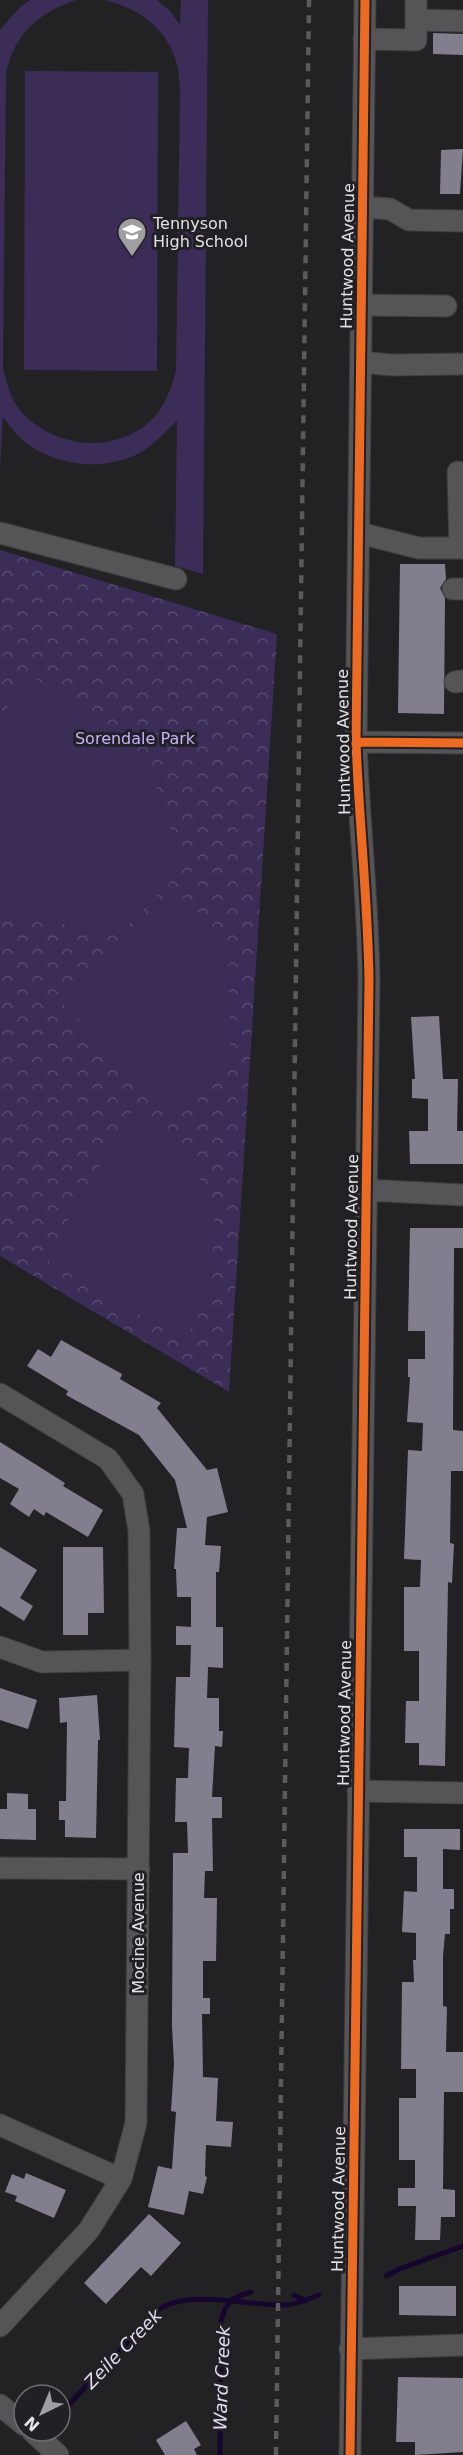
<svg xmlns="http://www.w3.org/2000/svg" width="463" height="2455" font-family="'DejaVu Sans',sans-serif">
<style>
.park{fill:url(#park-crowns)}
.pitch{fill:#3c2c58}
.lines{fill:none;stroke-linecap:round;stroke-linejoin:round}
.stream{stroke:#16052d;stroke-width:5}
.building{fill:#837e8e}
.minor-casing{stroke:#3e3e3f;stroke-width:23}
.minor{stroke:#555456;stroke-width:21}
.rail{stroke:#5b5a5c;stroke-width:4.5;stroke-dasharray:8 8;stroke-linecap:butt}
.cycleway-casing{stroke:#212024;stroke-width:13}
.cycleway{stroke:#ed6a23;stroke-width:9}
.labels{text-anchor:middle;stroke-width:6;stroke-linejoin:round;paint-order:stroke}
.poi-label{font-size:16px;fill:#e3e2e5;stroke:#212024;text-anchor:start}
.street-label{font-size:16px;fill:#e3e2e5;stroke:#212024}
.park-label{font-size:16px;fill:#c8b1fd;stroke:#212024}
.water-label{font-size:18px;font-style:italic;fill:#e1dcef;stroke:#212024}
</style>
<defs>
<pattern id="park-crowns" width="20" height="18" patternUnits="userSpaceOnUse" patternTransform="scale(1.5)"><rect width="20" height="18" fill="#3c2c58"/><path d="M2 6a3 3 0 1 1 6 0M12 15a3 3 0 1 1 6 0" fill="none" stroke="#584a70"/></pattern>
</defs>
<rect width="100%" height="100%" fill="#222123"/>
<path class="park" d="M0 550 277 634 229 1392 0 1256Z"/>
<path class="pitch" d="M30 0H76C38 13 15 33 6 73L3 368C7 383 10 398 20 410 51 447 111 455 148 423 164 410 171 389 176 371L180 89C179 80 179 70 176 61 166 27 137 8 105 0H157L170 11 180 25 181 0H208L203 574 175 566 177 421C167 430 158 441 146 449 114 471 63 468 32 447 19 439 12 429 3 417L0 471V30L20 7Z
M25 71 158 72 157 371 24 370Z
M28 673 146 756 184 869 118 935 0 911V719Z
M174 890 228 940 230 1053 177 1117 63 1004Z
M131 1112 186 1153 214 1207 212 1292 184 1341 45 1259Z"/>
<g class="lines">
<path class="stream" d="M386 2276 399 2269 463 2246
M294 2295 305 2301
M60 2414 157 2311C187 2288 247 2306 284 2305 296 2305 308 2299 319 2295
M220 2455 221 2321C226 2302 232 2297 251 2292"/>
</g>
<path class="building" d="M433 33 463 34V55L433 54Z
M463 149 460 194H440L441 150Z
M400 564H445L446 579 440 588 445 598 444 714 398 713Z
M439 1016 443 1079H458L457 1131H463V1164H410L409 1131H428V1099L412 1098V1079H415L411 1017Z
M410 1228H463V1248H454L453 1430 463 1431V1471H451L450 1543 454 1544 452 1583 448 1582 445 1766 419 1765V1743H405L406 1701H419V1651H404V1587H420L421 1560 404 1559 408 1450 422 1451 423 1423 407 1422 410 1377H408V1359H425V1331H408Z
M61 1340 122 1374 120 1379 161 1403 157 1408 207 1470 217 1468 228 1512 207 1517 205 1545 221 1546 219 1572H216V1627H223V1668L208 1667 207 1698H219V1731H223L222 1747 215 1746 212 1797H222V1818H212L213 1871H205L204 1898H217L216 1961H203V1998H210V2014H202L203 2077 218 2078 216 2121 233 2122 231 2147 206 2145 205 2176 207 2177 203 2194 189 2191 184 2215 148 2207 158 2166 172 2169 176 2112 171 2111 174 2064 172 2026 173 1853H188L187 1822H175L176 1778H188L189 1748 174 1747 176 1677H190L191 1645H176V1626L191 1627V1597H177L176 1569H174L177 1528H187L175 1480 139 1435 66 1395 68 1391 27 1366 38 1349 51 1357Z
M0 1442 65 1483 63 1486 103 1510 88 1537 46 1512 44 1516 34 1509 29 1517 10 1504 19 1489 0 1478Z
M0 1547 37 1570 20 1598 33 1606 24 1621 0 1606Z
M63 1547H103L104 1613H88V1635H63Z
M0 1688 37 1700 28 1729 0 1720Z
M97 1695 100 1740H98L96 1838 65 1837V1820H59V1801H66L67 1722 60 1723 59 1698Z
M7 1793 28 1794V1809H36V1840L0 1839V1809H7Z
M404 1829H460V1850L443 1849V1889H454V1909H450V1934H445L443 1956V2006L447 2007 446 2052H463V2092H444L443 2189 455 2190V2217H441L440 2240H415L416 2206H398V2188H415V2160H399V2098H416V2069H401L402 1982H414L413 1960H416V1933L402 1932 404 1891 417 1892V1857H404Z
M26 2173 66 2190 54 2218 15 2201 17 2196 5 2192 12 2174 24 2179Z
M149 2214 181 2243 151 2276 141 2267 106 2304 84 2283Z
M399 2286H456V2316L399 2315Z
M398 2377 463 2378V2452L415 2455V2442H396Z
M186 2421 201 2445 194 2449 197 2455H165L156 2440Z"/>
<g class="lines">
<g class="minor-casing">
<path id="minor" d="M416 20 463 21
M364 39 416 40V0
M363 207 390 209 409 220 463 221
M362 305 446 306
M361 362 392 365 460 364
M458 472 460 548
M0 533 176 579
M359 533 419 548H463
M453 589H463
M455 682 463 681
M356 742 463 743
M366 1190 463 1195
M0 1394 108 1459 133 1494 139 1531 140 1660 136 2123 121 2179 89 2230 0 2326
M0 1647 42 1662 140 1660
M358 1791 463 1793
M0 1868 139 1869
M0 2125 121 2179
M350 2349 463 2345
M0 2405 24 2425
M32 2431 58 2455
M350 2455 369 980C368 901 359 822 356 742L365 0"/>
</g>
<use href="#minor" class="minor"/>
<path class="rail" d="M276 2455 309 0"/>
<g class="cycleway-casing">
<path id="cycleway" d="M356 742 463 743
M350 2455 369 980C368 901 359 822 356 742L365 0"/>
</g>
<use href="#cycleway" class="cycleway"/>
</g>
<defs>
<g id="school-pin" transform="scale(1.5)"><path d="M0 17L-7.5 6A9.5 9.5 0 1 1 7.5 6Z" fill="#9f9ea1" stroke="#212024"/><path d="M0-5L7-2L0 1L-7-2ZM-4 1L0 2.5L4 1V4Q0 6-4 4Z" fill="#fff"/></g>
</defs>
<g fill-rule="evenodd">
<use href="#school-pin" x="132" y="232"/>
</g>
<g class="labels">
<g class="poi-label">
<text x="153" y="229">Tennyson<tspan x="153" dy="18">High School</tspan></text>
</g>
<g class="street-label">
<text transform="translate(347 256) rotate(-89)" y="6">Huntwood Avenue</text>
<text transform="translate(343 742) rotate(-91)" y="6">Huntwood Avenue</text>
<text transform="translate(351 1227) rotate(-89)" y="6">Huntwood Avenue</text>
<text transform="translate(344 1713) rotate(-89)" y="6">Huntwood Avenue</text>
<text transform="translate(138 1933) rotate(-90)" y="6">Mocine Avenue</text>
<text transform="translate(338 2199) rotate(-89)" y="6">Huntwood Avenue</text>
</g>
<g class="park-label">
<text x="135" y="744">Sorendale Park</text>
</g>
<g class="water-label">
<text transform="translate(123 2349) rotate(-46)" y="6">Zeile Creek</text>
<text transform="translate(222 2378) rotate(-88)" y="6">Ward Creek</text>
</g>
</g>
<g transform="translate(42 2413) rotate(223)"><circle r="28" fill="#212024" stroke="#6f6e71" stroke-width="1.5"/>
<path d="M0-4.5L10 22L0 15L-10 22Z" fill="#9f9ea1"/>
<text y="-9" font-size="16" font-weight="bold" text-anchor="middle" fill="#e3e2e5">N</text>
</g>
</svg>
